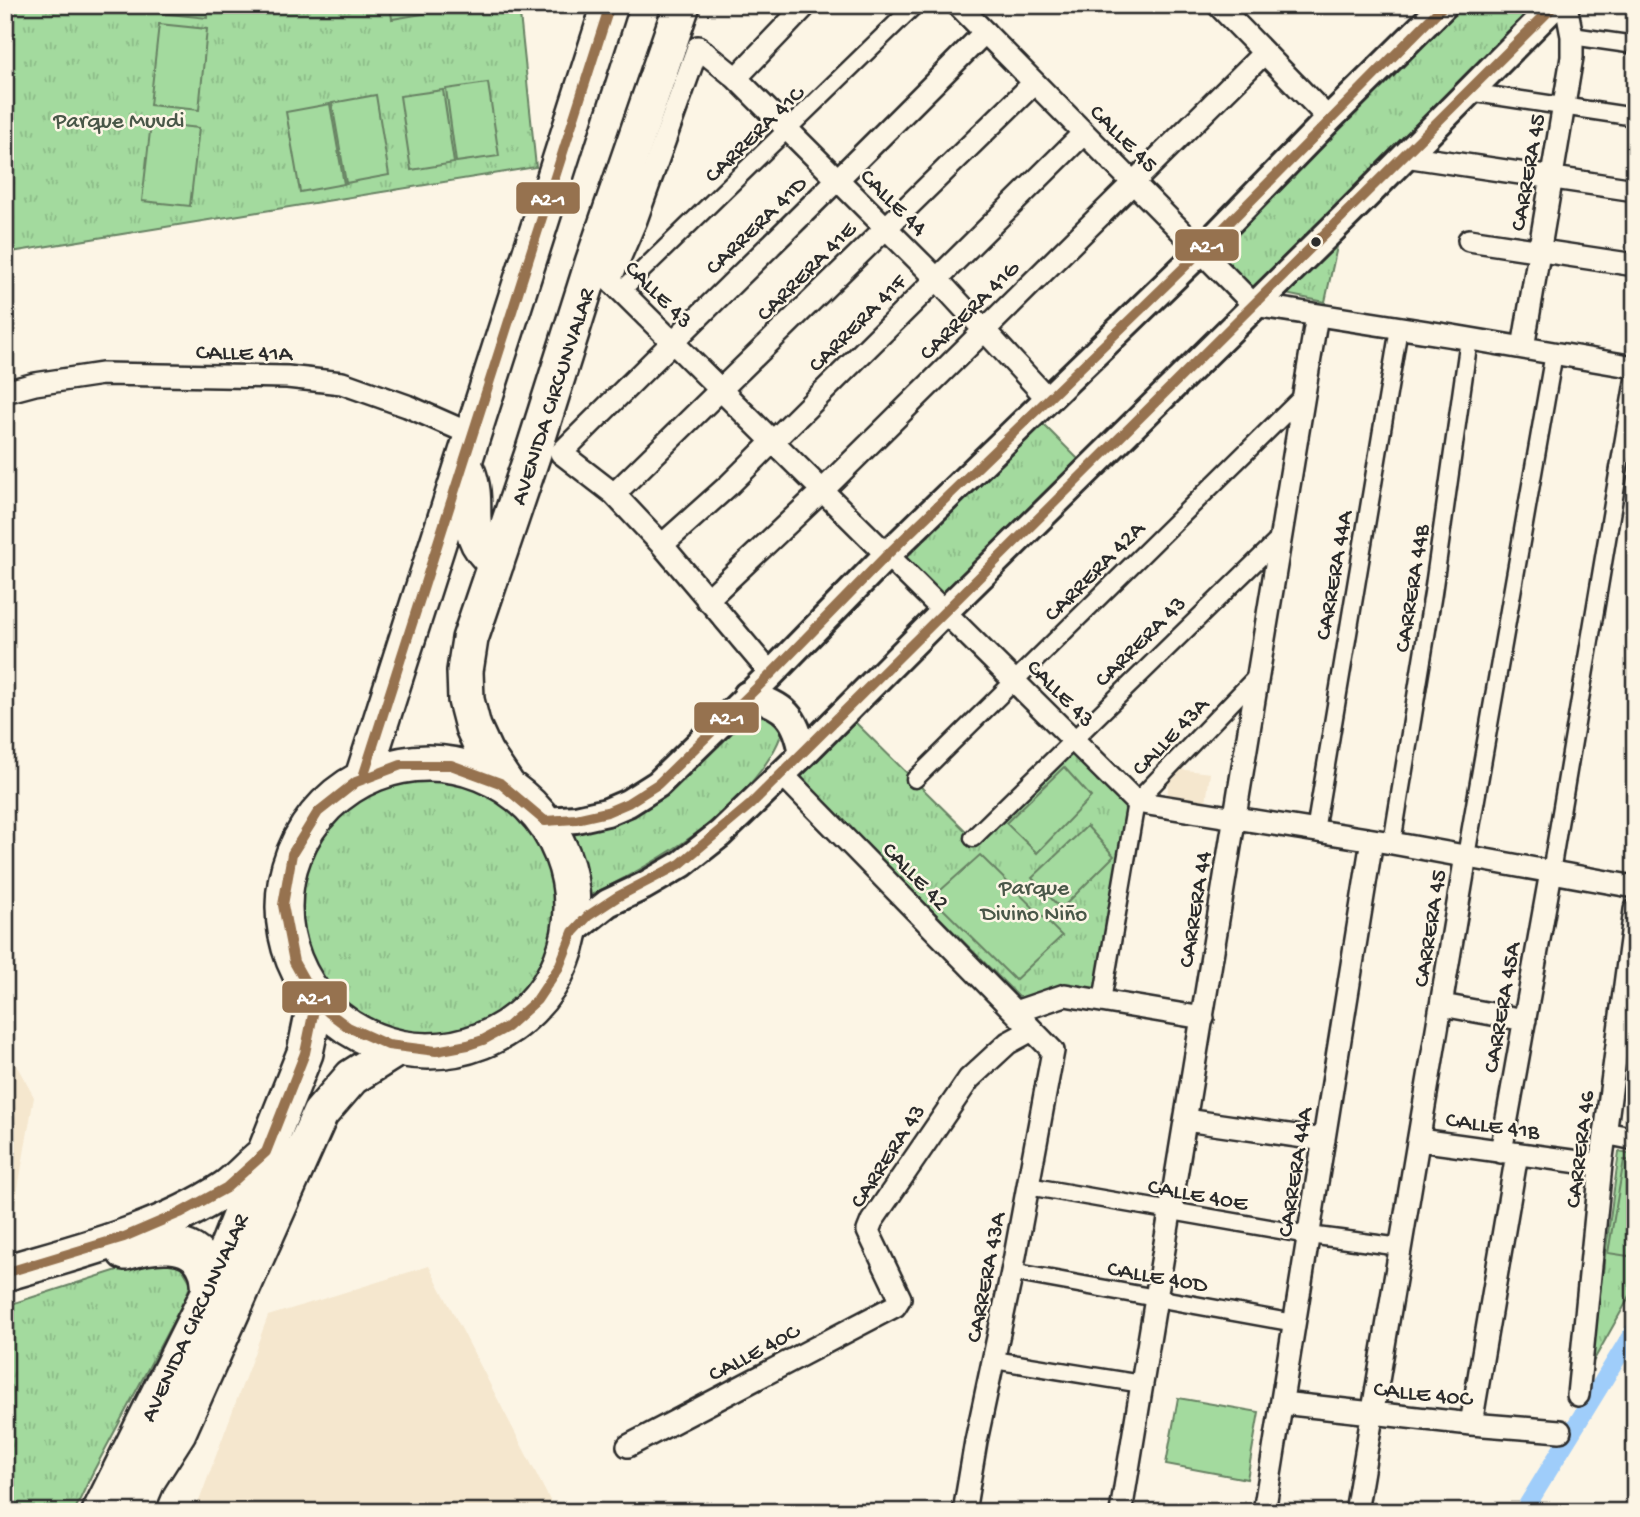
<svg xmlns="http://www.w3.org/2000/svg" width="1640" height="1517" font-family="'Gochi Hand',sans-serif">
<style>
.built{fill:#f5e7ce}
.grass{fill:url(#grass-tufts);stroke:#678264;stroke-width:2}
.pitch{fill:#a3da9e;stroke:#678264;stroke-width:2}
.lines{fill:none;stroke-linecap:round;stroke-linejoin:round}
.canal{stroke:#9fcdfa;stroke-width:18}
.pedestrian-casing{stroke:#2b2b2b;stroke-width:21}
.minor-casing{stroke:#2b2b2b;stroke-width:26}
.tertiary-casing{stroke:#2b2b2b;stroke-width:32}
.trunk-casing{stroke:#2b2b2b;stroke-width:40}
.pedestrian{stroke:#fcf5e5;stroke-width:16}
.minor{stroke:#fcf5e5;stroke-width:21}
.tertiary{stroke:#fcf5e5;stroke-width:26}
.trunk{stroke:#fcf5e5;stroke-width:35}
.bus-1-casing{stroke:#fcf5e5;stroke-width:16}
.bus-1{stroke:#96724f;stroke-width:10}
.bus-dot{fill:#2b2b2b;stroke:#fcf5e5;stroke-width:2.5}
.labels{text-anchor:middle;stroke-width:5;stroke-linejoin:round;paint-order:stroke}
.park-label{font-size:23px;fill:#495748;stroke:#fcf5e5}
.street-label{font-size:23px;fill:#2b2b2b;stroke:#fcf5e5}
.line-badge{stroke:#fcf5e5;stroke-width:2.5}
.badge-label{font-size:19px;text-anchor:middle;font-weight:bold;fill:#fff}
</style>
<defs>
<pattern id="grass-tufts" width="24" height="20" patternUnits="userSpaceOnUse" patternTransform="scale(1.75)"><rect width="24" height="20" fill="#a3da9e"/><path d="M3 7l-1-3M5 7V3M7 7l1-3M15 17l-1-3M17 17v-4M19 17l1-3" fill="none" stroke="#8cbb88"/></pattern>
</defs>
<rect width="100%" height="100%" fill="#fcf5e5"/>
<filter id="ink" filterUnits="userSpaceOnUse"><feTurbulence type="fractalNoise" baseFrequency=".0143" numOctaves="2"/><feDisplacementMap in="SourceGraphic" scale="14" xChannelSelector="R" yChannelSelector="G"/><feConvolveMatrix kernelMatrix="1 2 1 2 8 2 1 2 1" color-interpolation-filters="sRGB"/></filter>
<g filter="url(#ink)">
<path class="built" d="M1170 768 1210 773 1206 803 1167 798Z
M5 1049 9 1052 34 1097 11 1228 5 1230Z
M429 1266 556 1512H195L268 1316Z"/>
<path class="grass" d="M5 5H519L536 167 5 253Z
M1444 5H1548L1254 305 1201 251Z
M1338 242 1325 302 1285 294Z
M1033 414 1088 469 944 612 888 555Z
M762 716H773L783 726C781 741 771 756 762 769 718 828 651 866 585 898L580 864 566 829 654 799 693 769 729 732Z
M852 719 978 843 1070 752 1129 809 1098 999 1022 1000 796 775Z
M300 907a127 127 0 1 1 254 0a127 127 0 1 1-254 0Z
M1619 1152 1635 1155V1287L1590 1367Z
M155 1258 179 1263 191 1283 185 1299 92 1474 74 1512H5V1306Z"/>
<path class="pitch" d="M161 5H208L207 18 160 13Z
M390 5H476L392 19Z
M159 24 207 29 199 110 150 105Z
M488 83 499 156 456 162 446 89Z
M443 90 454 163 411 170 400 96Z
M376 95 389 175 346 183 332 103Z
M330 104 344 184 300 192 286 112Z
M151 123 199 128 190 206 142 201Z
M1064 767 1091 797 1037 853 1006 823Z
M1087 826 1114 856 1061 909 1032 878Z
M980 855 1062 936 1015 980 932 898Z
M1624 1160 1635 1161V1257L1608 1253Z
M1178 1398 1259 1412 1247 1479 1166 1464Z"/>
<g class="lines">
<path class="canal" d="M1523 1512 1635 1329"/>
<g class="pedestrian-casing">
<path id="pedestrian" d="M1572 36 1635 45
M1469 92 1635 117
M621 291 915 5
M915 779 1304 395
M1315 831 1399 328
M973 838 1280 538
M1392 843 1433 593 1469 339
M1466 856 1554 353
M1551 872 1635 373
M1102 1001 1136 802 1258 675
M1028 1186 1309 1235 1401 1247
M1012 1272 1295 1323
M994 1360 1142 1384"/>
</g>
<g class="minor-casing">
<path id="minor" d="M958 5 1254 305 1453 336 1635 367
M1218 5 1329 119
M736 78 806 5
M1405 156 1635 190
M1469 240 1635 265
M593 263 1136 802 1392 843 1635 887
M610 280 636 220 698 47 736 78 936 278 1048 399
M1523 348 1572 57V36L1566 5
M5 392 35 384 102 374 287 377 342 383 407 406 473 435
M561 453C702 312 845 174 985 32
M561 453 614 494 662 545 771 674
M614 494 1034 83
M662 545 729 485 1084 133
M707 600 822 491 1264 53
M782 774 1053 1051 1012 1272 976 1441 964 1512
M1442 1005 1525 1020
M1015 1012 1065 995 1203 1018
M1186 1120 1324 1140
M1605 1133 1635 1139
M1419 1140 1601 1165
M1501 1152 1551 872
M1578 1395 1601 1165 1635 910
M1282 1403 1471 1424 1560 1431
M1471 1424 1517 1154
M628 1446 895 1306 900 1298 868 1231 872 1221 969 1079 1008 1043 1032 1030
M1121 1512 1317 315
M1264 1512 1372 840
M1356 1512 1466 856"/>
</g>
<g class="tertiary-casing">
<path id="tertiary" d="M747 695C784 704 797 717 803 754
M545 821 576 819 607 812 628 803 658 784 771 674 887 555 1201 251 1329 119 1444 5
M570 933 608 903 644 886 682 864 720 834 803 754 944 612 1349 213 1555 5"/>
</g>
<g class="trunk-casing">
<path id="trunk" d="M467 471C482 509 458 531 496 563
M284 907a144 144 0 1 1 288 0a144 144 0 1 1-288 0Z
M363 777 610 5
M506 784 485 753 473 727 466 700 465 671 470 639 532 456 593 263 682 5
M125 1252C150 1244 194 1236 206 1269 209 1275 209 1284 210 1291
M5 1273C79 1251 160 1232 225 1189 238 1180 249 1167 261 1157
M100 1512 210 1291 305 1053 316 1000
M134 1512 148 1479 178 1432 320 1114 352 1077 398 1048"/>
</g>
<use href="#pedestrian" class="pedestrian"/>
<use href="#minor" class="minor"/>
<use href="#tertiary" class="tertiary"/>
<use href="#trunk" class="trunk"/>
<g class="bus-1-casing">
<path id="bus-1" d="M1444 5 1201 251 887 555 771 674 658 784 628 803 607 812 576 819 545 821 500 783 451 765H401L356 782 318 812 292 854 283 905 294 962 312 994 328 1012 348 1027 388 1045 436 1051 468 1045 483 1040 507 1027 537 1000 559 967 573 932 588 916 617 897 680 864 750 805 1555 5
M363 777 610 5
M5 1273 124 1237 180 1213 226 1188 266 1152 305 1053 316 1000"/>
</g>
<use href="#bus-1" class="bus-1"/>
</g>
</g>
<circle class="bus-dot" cx="1316" cy="242" r="6"/>
<g class="labels">
<g class="park-label">
<text x="119" y="127">Parque Muvdi</text>
<text x="1034" y="894">Parque<tspan x="1034" dy="26">Divino Niño</tspan></text>
</g>
<g class="street-label">
<text transform="translate(753 133) rotate(-44)" y="8">CARRERA 41C</text>
<text transform="translate(1125 137) rotate(45)" y="8">CALLE 45</text>
<text transform="translate(1526 172) rotate(-80)" y="8">CARRERA 45</text>
<text transform="translate(895 201) rotate(45)" y="8">CALLE 44</text>
<text transform="translate(755 224) rotate(-44)" y="8">CARRERA 41D</text>
<text transform="translate(805 270) rotate(-45)" y="8">CARRERA 41E</text>
<text transform="translate(660 293) rotate(45)" y="8">CALLE 43</text>
<text transform="translate(968 309) rotate(-45)" y="8">CARRERA 41G</text>
<text transform="translate(856 322) rotate(-45)" y="8">CARRERA 41F</text>
<text transform="translate(244 351) rotate(1)" y="8">CALLE 41A</text>
<text transform="translate(551 396) rotate(-72)" y="8">AVENIDA CIRCUNVALAR</text>
<text transform="translate(1093 570) rotate(-45)" y="8">CARRERA 42A</text>
<text transform="translate(1332 575) rotate(-80)" y="8">CARRERA 44A</text>
<text transform="translate(1410 588) rotate(-81)" y="8">CARRERA 44B</text>
<text transform="translate(1139 640) rotate(-45)" y="8">CARRERA 43</text>
<text transform="translate(1062 692) rotate(45)" y="8">CALLE 43</text>
<text transform="translate(1169 735) rotate(-46)" y="8">CALLE 43A</text>
<text transform="translate(917 875) rotate(46)" y="8">CALLE 42</text>
<text transform="translate(1193 909) rotate(-81)" y="8">CARRERA 44</text>
<text transform="translate(1428 928) rotate(-81)" y="8">CARRERA 45</text>
<text transform="translate(1500 1007) rotate(-80)" y="8">CARRERA 45A</text>
<text transform="translate(1493 1124) rotate(8)" y="8">CALLE 41B</text>
<text transform="translate(1578 1149) rotate(-83)" y="8">CARRERA 46</text>
<text transform="translate(886 1155) rotate(-57)" y="8">CARRERA 43</text>
<text transform="translate(1293 1172) rotate(-81)" y="8">CARRERA 44A</text>
<text transform="translate(1198 1193) rotate(10)" y="8">CALLE 40E</text>
<text transform="translate(1158 1275) rotate(10)" y="8">CALLE 40D</text>
<text transform="translate(984 1277) rotate(-79)" y="8">CARRERA 43A</text>
<text transform="translate(193 1317) rotate(-65)" y="8">AVENIDA CIRCUNVALAR</text>
<text transform="translate(753 1351) rotate(-28)" y="8">CALLE 40C</text>
<text transform="translate(1423 1392) rotate(6)" y="8">CALLE 40C</text>
</g>
</g>
<g class="line-badge">
<rect x="515" y="181" width="66" height="34" rx="7" fill="#96724f"/>
<rect x="1174" y="228" width="66" height="34" rx="7" fill="#96724f"/>
<rect x="693" y="701" width="67" height="33" rx="7" fill="#96724f"/>
<rect x="281" y="980" width="67" height="34" rx="7" fill="#96724f"/>
</g>
<g class="badge-label">
<text x="548" y="205">A2-1</text>
<text x="1207" y="252">A2-1</text>
<text x="727" y="724">A2-1</text>
<text x="314" y="1004">A2-1</text>
</g>
<rect width="1640" height="1517" fill="none" stroke="#fcf5e5" stroke-width="28"/>
<rect x="14" y="14" width="1612" height="1489" fill="none" stroke="#2b2b2b" stroke-width="2.5" filter="url(#ink)"/>
</svg>
